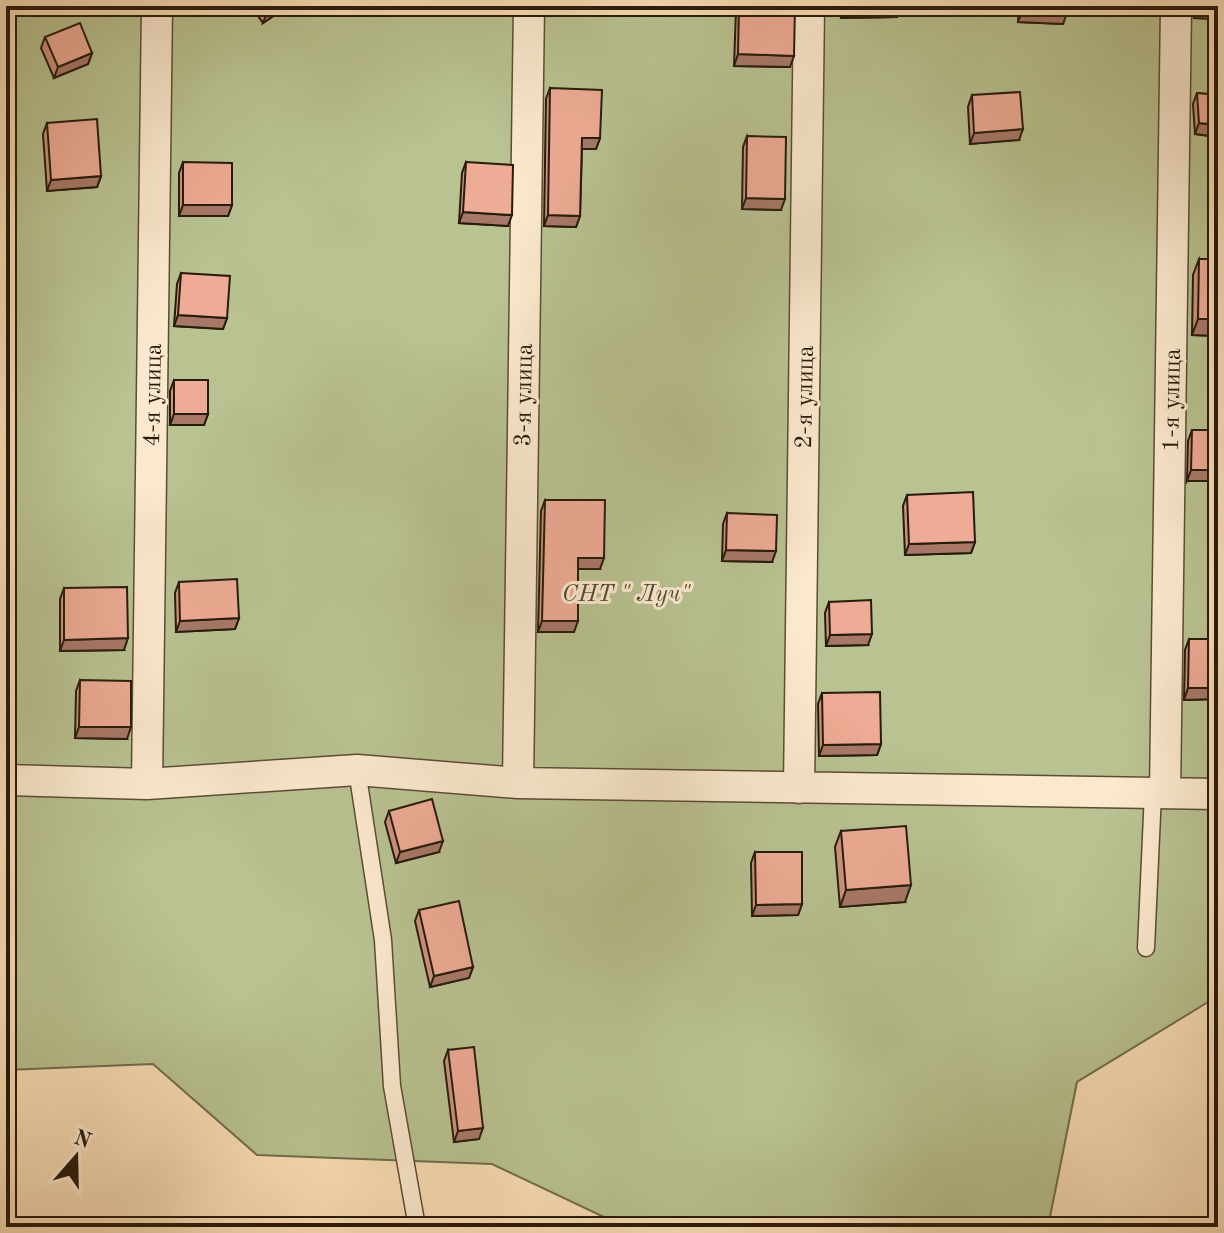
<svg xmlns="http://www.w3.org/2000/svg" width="1224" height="1233" font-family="'Old Standard TT',serif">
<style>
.green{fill:#b9c291;stroke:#706e4e;stroke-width:2}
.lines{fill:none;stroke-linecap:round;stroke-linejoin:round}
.service-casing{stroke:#5c4c36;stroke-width:19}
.minor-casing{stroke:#5c4c36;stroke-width:33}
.service{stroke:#fbe9cf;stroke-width:16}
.minor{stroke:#fbe9cf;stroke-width:30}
.wall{fill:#cd9380;stroke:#271b0c;stroke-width:2}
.shaded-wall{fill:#a77868;stroke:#271b0c;stroke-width:2}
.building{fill:#eeab95;stroke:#271b0c;stroke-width:2}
.labels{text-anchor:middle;stroke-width:6;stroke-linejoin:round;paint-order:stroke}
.street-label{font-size:24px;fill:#271b0c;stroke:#fbe9cf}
.park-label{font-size:24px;font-style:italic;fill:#534d34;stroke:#fbe9cf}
</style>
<rect width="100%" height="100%" fill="#f9ddb5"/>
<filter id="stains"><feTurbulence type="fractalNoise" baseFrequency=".0025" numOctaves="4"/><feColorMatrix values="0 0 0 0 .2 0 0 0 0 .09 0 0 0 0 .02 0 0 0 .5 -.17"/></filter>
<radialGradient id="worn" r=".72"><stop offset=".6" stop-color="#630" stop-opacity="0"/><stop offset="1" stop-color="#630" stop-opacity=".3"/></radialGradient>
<path class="green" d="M6 6H1218V996L1077 1082 1048 1227H625L492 1164 257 1155 153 1064 6 1070Z"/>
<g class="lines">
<g class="service-casing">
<path id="service" d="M357 770 383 940 392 1086 417 1227
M1146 948 1153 793"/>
</g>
<g class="minor-casing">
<path id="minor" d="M6 780 147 784 357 770 518 783 1218 794
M518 783 529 6
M147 784 157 6
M799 788 809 6
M1165 793 1176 6"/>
</g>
<use href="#service" class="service"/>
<use href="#minor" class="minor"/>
</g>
<path class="wall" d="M251 6H288L263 23Z
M737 6H795L790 67 734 66 736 9Z
M841 6H901L897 17 841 18Z
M1019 6H1067L1063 24 1018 22Z
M1195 6H1218V19L1194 18Z
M45 37 92 53 88 64 54 78 41 48Z
M550 88 600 138 596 149H582L580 216 576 227 544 226 546 99Z
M1197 93 1218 95V137L1195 134 1193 104Z
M972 95 1019 140 970 144 968 107Z
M47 123 101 176 97 187 47 191 43 134Z
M747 136 781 210 742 209 743 147Z
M183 162 232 205 228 216H179V173Z
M466 162 508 226 459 223 462 173Z
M1199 259 1218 336 1192 335 1193 275Z
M181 273 227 318 223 329 174 326 177 284Z
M174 380 208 414 204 425H170V391Z
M1192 430H1218L1187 481 1188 441Z
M907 495 975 542 971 553 905 555 903 506Z
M545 500 600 569H578L574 632H538L541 511Z
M727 513 772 562 722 561 723 524Z
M179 582 239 618 235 629 176 632 175 593Z
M64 588 124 650 60 651V599Z
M829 602 868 645 826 646 825 613Z
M1189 639H1218V699L1184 700 1185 650Z
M80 680 127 739 75 738 76 691Z
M822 693 881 744 877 755 819 756 818 704Z
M389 811 439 852 396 863 385 822Z
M841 831 905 902 840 907 835 847Z
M755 852 802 904 798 915 752 916 751 863Z
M419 910 473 967 469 978 430 987 415 921Z
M448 1050 479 1139 454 1142 444 1061Z"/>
<path class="shaded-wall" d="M275 6H288L263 23 267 12Z
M845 6H901L897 17 841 18Z
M1198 7 1218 8V19L1194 18Z
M1022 11 1067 13 1063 24 1018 22Z
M92 53 88 64 54 78 58 67Z
M738 54 794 56 790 67 734 66Z
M1199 123 1218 125V137L1195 134Z
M1023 129 1019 140 970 144 974 133Z
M582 138H600L596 149H578Z
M101 176 97 187 47 191 51 180Z
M746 198 785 199 781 210 742 209Z
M183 205H232L228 216H179Z
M463 212 512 215 508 226 459 223Z
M548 215 580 216 576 227 544 226Z
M178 315 227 318 223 329 174 326Z
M1198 319H1218V336L1192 335Z
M174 414H208L204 425H170Z
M1191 470H1218V481H1187Z
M975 542 971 553 905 555 909 544Z
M726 550 776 551 772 562 722 561Z
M578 558H604L600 569H574Z
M239 618 235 629 176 632 180 621Z
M542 621H578L574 632H538Z
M872 634 868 645 826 646 830 635Z
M128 638 124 650 60 651 64 640Z
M1188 688H1218V699L1184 700Z
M79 727H131L127 739 75 738Z
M881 744 877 755 819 756 823 745Z
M443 841 439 852 396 863 400 852Z
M911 885 905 902 840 907 846 890Z
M802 904 798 915 752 916 756 905Z
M473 967 469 978 430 987 434 976Z
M483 1128 479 1139 454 1142 458 1131Z"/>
<path class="building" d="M263 6H275L267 12Z
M739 6H795L794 56 738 54Z
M1022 6H1067V13L1022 11Z
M1198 6H1218V8L1198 7Z
M80 23 92 53 58 67 45 37Z
M550 88 602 90 600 138H582L580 216 548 215Z
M1020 92 1023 129 974 133 972 95Z
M1197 93 1218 95V125L1199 123Z
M97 119 101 176 51 180 47 123Z
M747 136 786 137 785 199 746 198Z
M183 162 232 163V205H183Z
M466 162 513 165 512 215 463 212Z
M1199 259H1218V319H1198Z
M181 273 230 276 227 318 178 315Z
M174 380H208V414H174Z
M1192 430H1218V470H1191Z
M973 492 975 542 909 544 907 495Z
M545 500H605L604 558H578V621H542Z
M727 513 777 515 776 551 726 550Z
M237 579 239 618 180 621 179 582Z
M127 587 128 638 64 640V588Z
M871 600 872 634 830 635 829 602Z
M1189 639H1218V688H1188Z
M80 680 131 681V727H79Z
M880 692 881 744 823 745 822 693Z
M432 799 443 841 400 852 389 811Z
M906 826 911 885 846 890 841 831Z
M755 852H802V904L756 905Z
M459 901 473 967 434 976 419 910Z
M474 1047 483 1128 458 1131 448 1050Z"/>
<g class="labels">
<g class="street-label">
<text transform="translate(152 395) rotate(-89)" y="8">4-я улица</text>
<text transform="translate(523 395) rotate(-89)" y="8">3-я улица</text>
<text transform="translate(804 397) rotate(-89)" y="8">2-я улица</text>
<text transform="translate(1171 400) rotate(-89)" y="8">1-я улица</text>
</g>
<g class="park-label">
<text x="626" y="601">СНТ " Луч"</text>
</g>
</g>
<rect width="1224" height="1233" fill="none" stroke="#f9ddb5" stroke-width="32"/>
<rect x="8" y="8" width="1208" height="1217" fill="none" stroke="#271b0c" stroke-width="4"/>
<rect x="16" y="16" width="1192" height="1201" fill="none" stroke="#271b0c" stroke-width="2"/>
<g transform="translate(76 1157) rotate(20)" stroke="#fbe9cf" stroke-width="6" paint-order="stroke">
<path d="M0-6L14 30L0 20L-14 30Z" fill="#271b0c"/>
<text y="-12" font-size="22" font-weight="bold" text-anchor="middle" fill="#271b0c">N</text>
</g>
<rect width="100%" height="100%" filter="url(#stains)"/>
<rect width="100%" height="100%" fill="url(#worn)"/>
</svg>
